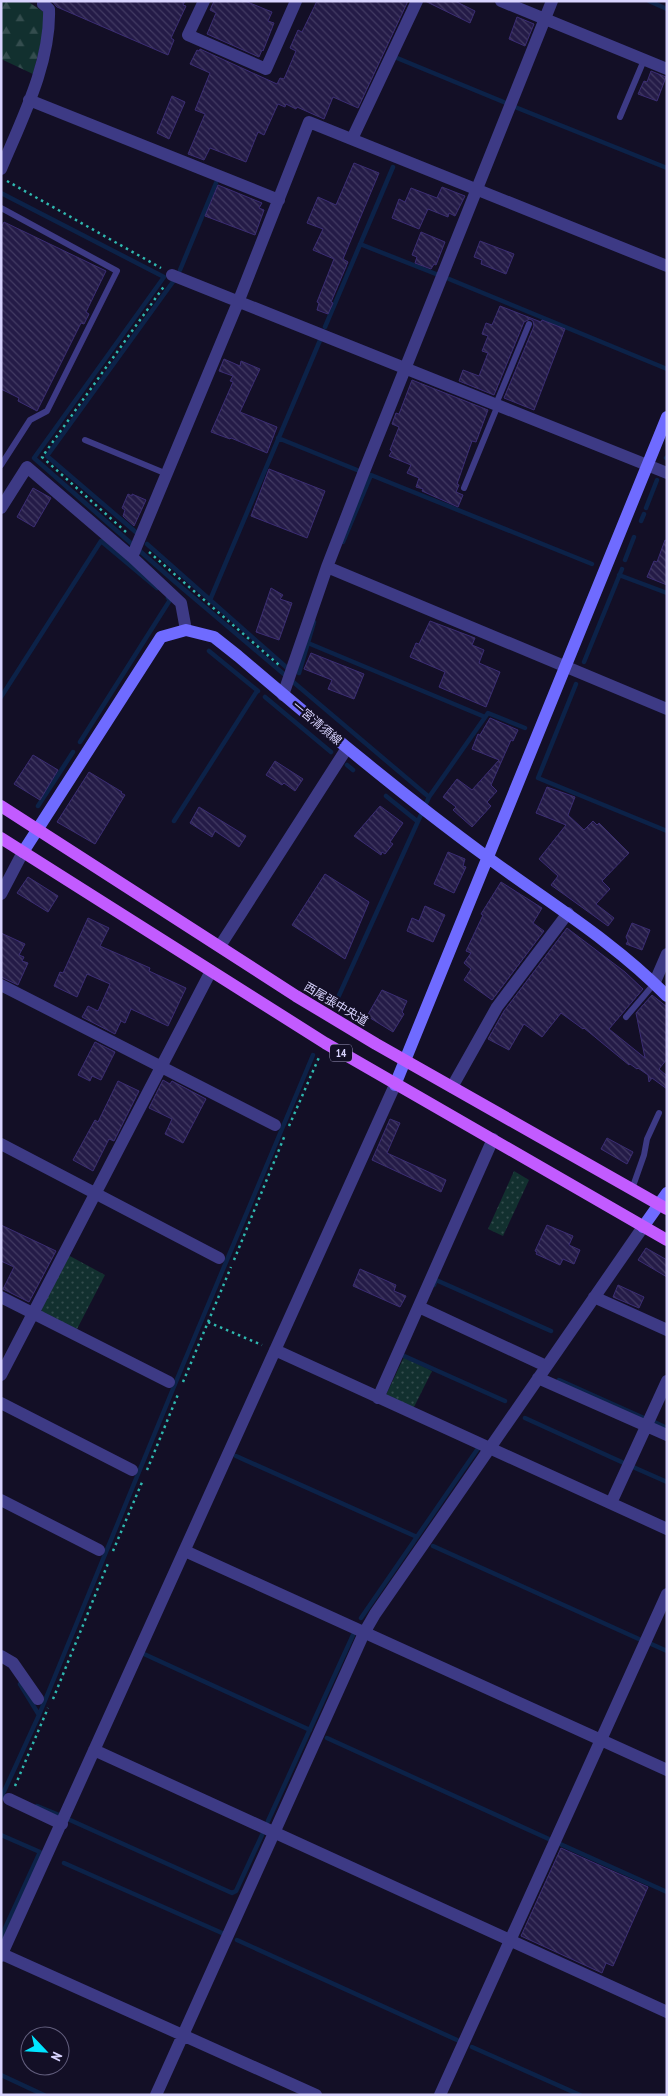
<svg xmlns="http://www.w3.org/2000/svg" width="668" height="2096" font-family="'PT Sans Narrow','Noto Sans JP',sans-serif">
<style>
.grass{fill:url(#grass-dots)}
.forest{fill:url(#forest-firs)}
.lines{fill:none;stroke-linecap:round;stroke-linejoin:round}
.stream{stroke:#0c2248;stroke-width:4.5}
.building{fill:url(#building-back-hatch);stroke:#3b2d73}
.path{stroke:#2fb8b0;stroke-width:2.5;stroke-dasharray:2.5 4;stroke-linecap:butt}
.lane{stroke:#3d3a85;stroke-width:6}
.street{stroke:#3d3a85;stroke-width:12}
.secondary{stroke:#6f6bff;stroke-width:12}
.primary{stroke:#c25bff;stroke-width:12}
.labels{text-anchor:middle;stroke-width:4.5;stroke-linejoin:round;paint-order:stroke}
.shield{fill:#130f26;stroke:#9e99be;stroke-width:1}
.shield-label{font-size:11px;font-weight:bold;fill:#d9d4ff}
.street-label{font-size:12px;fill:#d9d4ff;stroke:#130f26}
</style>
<defs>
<pattern id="grass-dots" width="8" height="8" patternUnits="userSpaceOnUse" patternTransform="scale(1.25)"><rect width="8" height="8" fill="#12302f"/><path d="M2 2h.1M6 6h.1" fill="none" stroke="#344d4e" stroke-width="1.8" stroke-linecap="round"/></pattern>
<pattern id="forest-firs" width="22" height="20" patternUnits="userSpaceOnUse" patternTransform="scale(1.25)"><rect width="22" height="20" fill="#12302f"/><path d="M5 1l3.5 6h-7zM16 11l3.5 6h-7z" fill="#344d4e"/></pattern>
<pattern id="building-back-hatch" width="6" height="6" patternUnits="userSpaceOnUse" patternTransform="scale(1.25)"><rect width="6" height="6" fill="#241b47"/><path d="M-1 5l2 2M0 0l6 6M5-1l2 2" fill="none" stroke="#433b63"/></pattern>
</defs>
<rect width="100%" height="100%" fill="#130f26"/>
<path class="grass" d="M514 1171 529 1180 503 1236 488 1229Z
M68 1255 105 1275 76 1331 43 1314 41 1309Z
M404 1357 432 1371 413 1409 385 1397Z"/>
<path class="forest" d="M1 1H27L45 13 44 31 33 74 1 59Z"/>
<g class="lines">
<path class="stream" d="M649 1 667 9
M397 58 506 103
M515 107 667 168
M1 193 164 277 34 458 174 581 429 797 336 1002
M360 244 436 274
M180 270 216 183
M449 279 667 369
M325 327 393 167
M278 438 357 470
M666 458 667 457
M646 508 657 480
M641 521 644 514
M138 534 47 456 175 279
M343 542 371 475 592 564
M147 544 286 667
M625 560 634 537
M619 575 667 593
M210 600 321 338
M308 643 485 717
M209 651 258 691
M584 662 622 569
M299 673 314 622
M576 684 538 778 667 831
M1 697 101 541 157 588
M265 697 331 752
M80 742 170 600 168 598
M347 765 353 770
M386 796 417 821
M429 797 488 713 525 728
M38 806 73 752
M174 821 257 691
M434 1285 436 1280 551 1331
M402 1355 505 1401
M559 1380 646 1419
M525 1418 626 1464
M652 1421 667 1428
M236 1456 417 1537
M633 1467 667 1482
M433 1546 641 1640
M361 1618 479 1447
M649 1643 667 1651
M144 1654 310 1730
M20 1684 39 1715
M327 1738 551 1840
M1 1798 39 1715 182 1367 313 1055
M37 1806 59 1815
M70 1820 232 1893 236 1891 262 1835
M268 1821 353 1635
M1 1835 40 1852 1 1937
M558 1843 667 1892
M64 1863 222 1933
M237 1940 457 2040
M472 2047 580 2095
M1 2075 44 2095"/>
</g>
<path class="building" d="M52 1H185L183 5 186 6 171 38 174 40 168 55 57 7Z
M214 1H245L272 12 268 21 274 23 263 51 262 50 259 57 207 34 216 13 210 10Z
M317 1H408L358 108 333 97 324 119 297 107 296 109 286 104 285 107 278 104 264 135 258 132 246 162 210 148 204 160 188 154 205 114 195 110 210 73 190 64 197 50 199 51 200 49 277 84 280 78 284 79 296 51 290 48 298 30 302 32Z
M425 1H455L475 11 470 23Z
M517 17 534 24 525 46 509 39Z
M651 71 666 77 657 101 638 94 644 81 647 82Z
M172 96 185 102 169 139 157 133Z
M354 163 379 173 343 259 348 262 331 302 333 303 328 314 317 310 319 303 317 302 334 259 313 250 323 229 307 223 318 197 336 205Z
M218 185 262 203 259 208 264 210 255 235 205 216Z
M442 187 465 196 455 216 449 213 448 217 428 209 419 229 392 218 399 199 405 202 411 188 437 198Z
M4 222 106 271 86 312 89 314 84 324 81 323 37 411 18 401 19 398 1 389V228Z
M421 232 445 242 436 265 434 264 431 269 415 263 417 257 412 255Z
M480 241 514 254 506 274 481 264 482 260 474 257Z
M500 306 541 322 542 320 565 329 534 410 504 398 534 326 533 321 530 319 524 322 494 395 459 381 463 370 479 376 488 353 482 351 488 336 482 334 486 323 492 325Z
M224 359 240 366 241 361 260 369 240 412 277 427 267 453 231 438 230 439 211 432 233 382 230 381 233 376 219 371Z
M412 380 488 410 476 442 472 441 457 484 459 485 456 492 463 495 458 507 422 491 423 489 416 487 419 478 407 473 411 465 389 456 392 451 390 450 399 427 392 424 396 413 399 414Z
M269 469 325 491 307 538 251 516Z
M33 488 51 498 34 527 17 517Z
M128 494 132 496V494L146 500 134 526 123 516 125 510 122 508Z
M665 540 667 541V585L647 577 654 561 657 562Z
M271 588 283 595 280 599 292 603 279 640 256 632Z
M430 621 475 638 472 645 484 650 479 663 500 672 486 707 439 687 445 672 410 657 416 643 419 644Z
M311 653 364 674 354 699 328 689 332 680 304 669Z
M490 718 518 730 513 741 511 740 491 785 497 791 487 802 491 806 472 827 453 810 456 807 443 797 457 779 472 790 499 760 472 749 478 734 480 735Z
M33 755 58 770 40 800 14 784Z
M275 761 303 779 295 791 284 783 282 785 266 775Z
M89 772 122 792 121 793 125 795 95 844 57 822Z
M547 787 575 797 568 815 584 830 593 821 597 825 599 823 629 853 602 881 610 889 596 904 614 918 608 926 551 885 558 876 539 859 566 825 536 813Z
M380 806 403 823 390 842 393 844 385 854 382 852 381 855 354 836Z
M199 807 246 836 239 847 215 831 212 837 190 823Z
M448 852 465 859 463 866 466 867 454 893 434 884Z
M325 874 369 902 345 959 292 925Z
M28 877 58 896 48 912 17 893Z
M501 882 542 908 533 923 544 931 492 1000 464 980 471 969 464 963 471 953 466 951 483 915 481 914Z
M425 906 445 915 433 942 407 931 412 918 419 921Z
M88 918 109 928 100 946 150 968 149 971 186 988 168 1026 131 1009 125 1023 121 1021 115 1034 82 1017 88 1006 98 1011 110 984 87 974 77 997 54 986 60 972 63 973Z
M632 923 650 930 642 950 626 944 628 941 626 937Z
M567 928 625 972 643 989 609 1029 645 1058 636 1013 652 995 667 1007V1059L659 1069 667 1076V1089L652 1078 649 1082 648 1075 638 1068 637 1069 630 1064 629 1065 584 1028 583 1029 561 1013 542 1037 524 1024 509 1050 488 1039 504 1011Z
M1 933 25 944 19 955 24 957 22 961 28 963 18 985 1 977Z
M382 990 407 1001 402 1012 404 1014 393 1032 367 1016Z
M95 1042 115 1052 101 1080 92 1076 90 1081 78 1075Z
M163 1080 170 1084 172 1081 206 1099 183 1143 165 1134 172 1119 149 1108Z
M118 1081 139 1091 114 1141 109 1139 93 1171 73 1160 95 1120 98 1122Z
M390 1119 400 1123 387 1153 446 1180 441 1192 372 1160Z
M607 1138 633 1152 627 1164 601 1149Z
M1 1225 56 1251 29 1302 3 1289 14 1267 1 1261Z
M547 1225 573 1236 569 1245 580 1250 574 1264 563 1259 560 1265 536 1254 537 1252 535 1251Z
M646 1248 667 1260V1277L638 1260Z
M360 1269 396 1285 394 1291 406 1296 400 1307 353 1286Z
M618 1285 644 1297 639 1308 613 1297Z
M561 1848 648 1887 613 1966 606 1963 602 1973 521 1936Z"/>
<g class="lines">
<path class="path" d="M7 181 161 268
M126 532 42 457 165 285
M149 552 279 665
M289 1126 320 1055
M234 1260 285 1135
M208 1322 262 1345
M183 1382 231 1267
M147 1470 179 1392
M113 1551 143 1480
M53 1699 109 1561
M15 1786 48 1708"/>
<path class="lane" d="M620 117 644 60
M1 208 117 271 47 411 30 420 1 465
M496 404 529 324
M85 440 167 474
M464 488 498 405
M626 1017 654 984
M632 1189 644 1155 647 1139 659 1113"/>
<path class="street" d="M204 1 188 35 266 69 296 1
M501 1 667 69
M29 100 279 200
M352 139 417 1
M1 169C21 121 51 63 49 9L43 4 44 1
M172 275 667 473
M1 508 27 467 132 557 181 603 186 630
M132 557 239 300 309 122 667 266
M327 567 667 709
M283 695 327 567 363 474 552 1
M1 894 23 852
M220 946 347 748
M654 984 667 954
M1 985 275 1125
M452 1087 497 1007 568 913
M1 1144 219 1258
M1 1297 169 1382
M594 1297 667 1330
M419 1307 546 1366
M275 1350 667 1529
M1 1375 211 971
M538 1378 667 1435
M378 1398 493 1139
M1 1403 132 1470
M1 1500 99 1550
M611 1503 667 1381
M185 1551 667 1770
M1 1656 13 1663 38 1699
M94 1750 667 2012
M9 1799 62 1824
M2 1954 316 2095
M1 1956 395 1085
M156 2095 364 1633 375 1614 643 1227
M440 2095 667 1594"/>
<path class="secondary" d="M23 852 161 637 186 630 214 637 238 656C319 725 401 794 487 857 548 902 613 941 667 996
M395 1085 667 417
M643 1227 667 1193"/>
<path class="primary" d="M1 806 296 996 376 1044 667 1209
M1 838 325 1043 667 1240"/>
</g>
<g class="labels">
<rect class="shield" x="330" y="1044.5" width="22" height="17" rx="4"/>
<g class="shield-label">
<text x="341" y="1057">14</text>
</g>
<g class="street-label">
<text transform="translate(317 723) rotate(40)" y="4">一宮清須線</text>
<text transform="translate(336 1004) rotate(31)" y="4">西尾張中央道</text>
</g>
</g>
<rect width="668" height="2096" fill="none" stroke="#d9d4ff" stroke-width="5"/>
<g transform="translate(45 2051) rotate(115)"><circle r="24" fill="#130f26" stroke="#625e7d"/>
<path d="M0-4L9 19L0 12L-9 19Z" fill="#00e5ff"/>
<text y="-8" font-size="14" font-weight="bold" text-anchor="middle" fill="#d9d4ff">N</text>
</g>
</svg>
